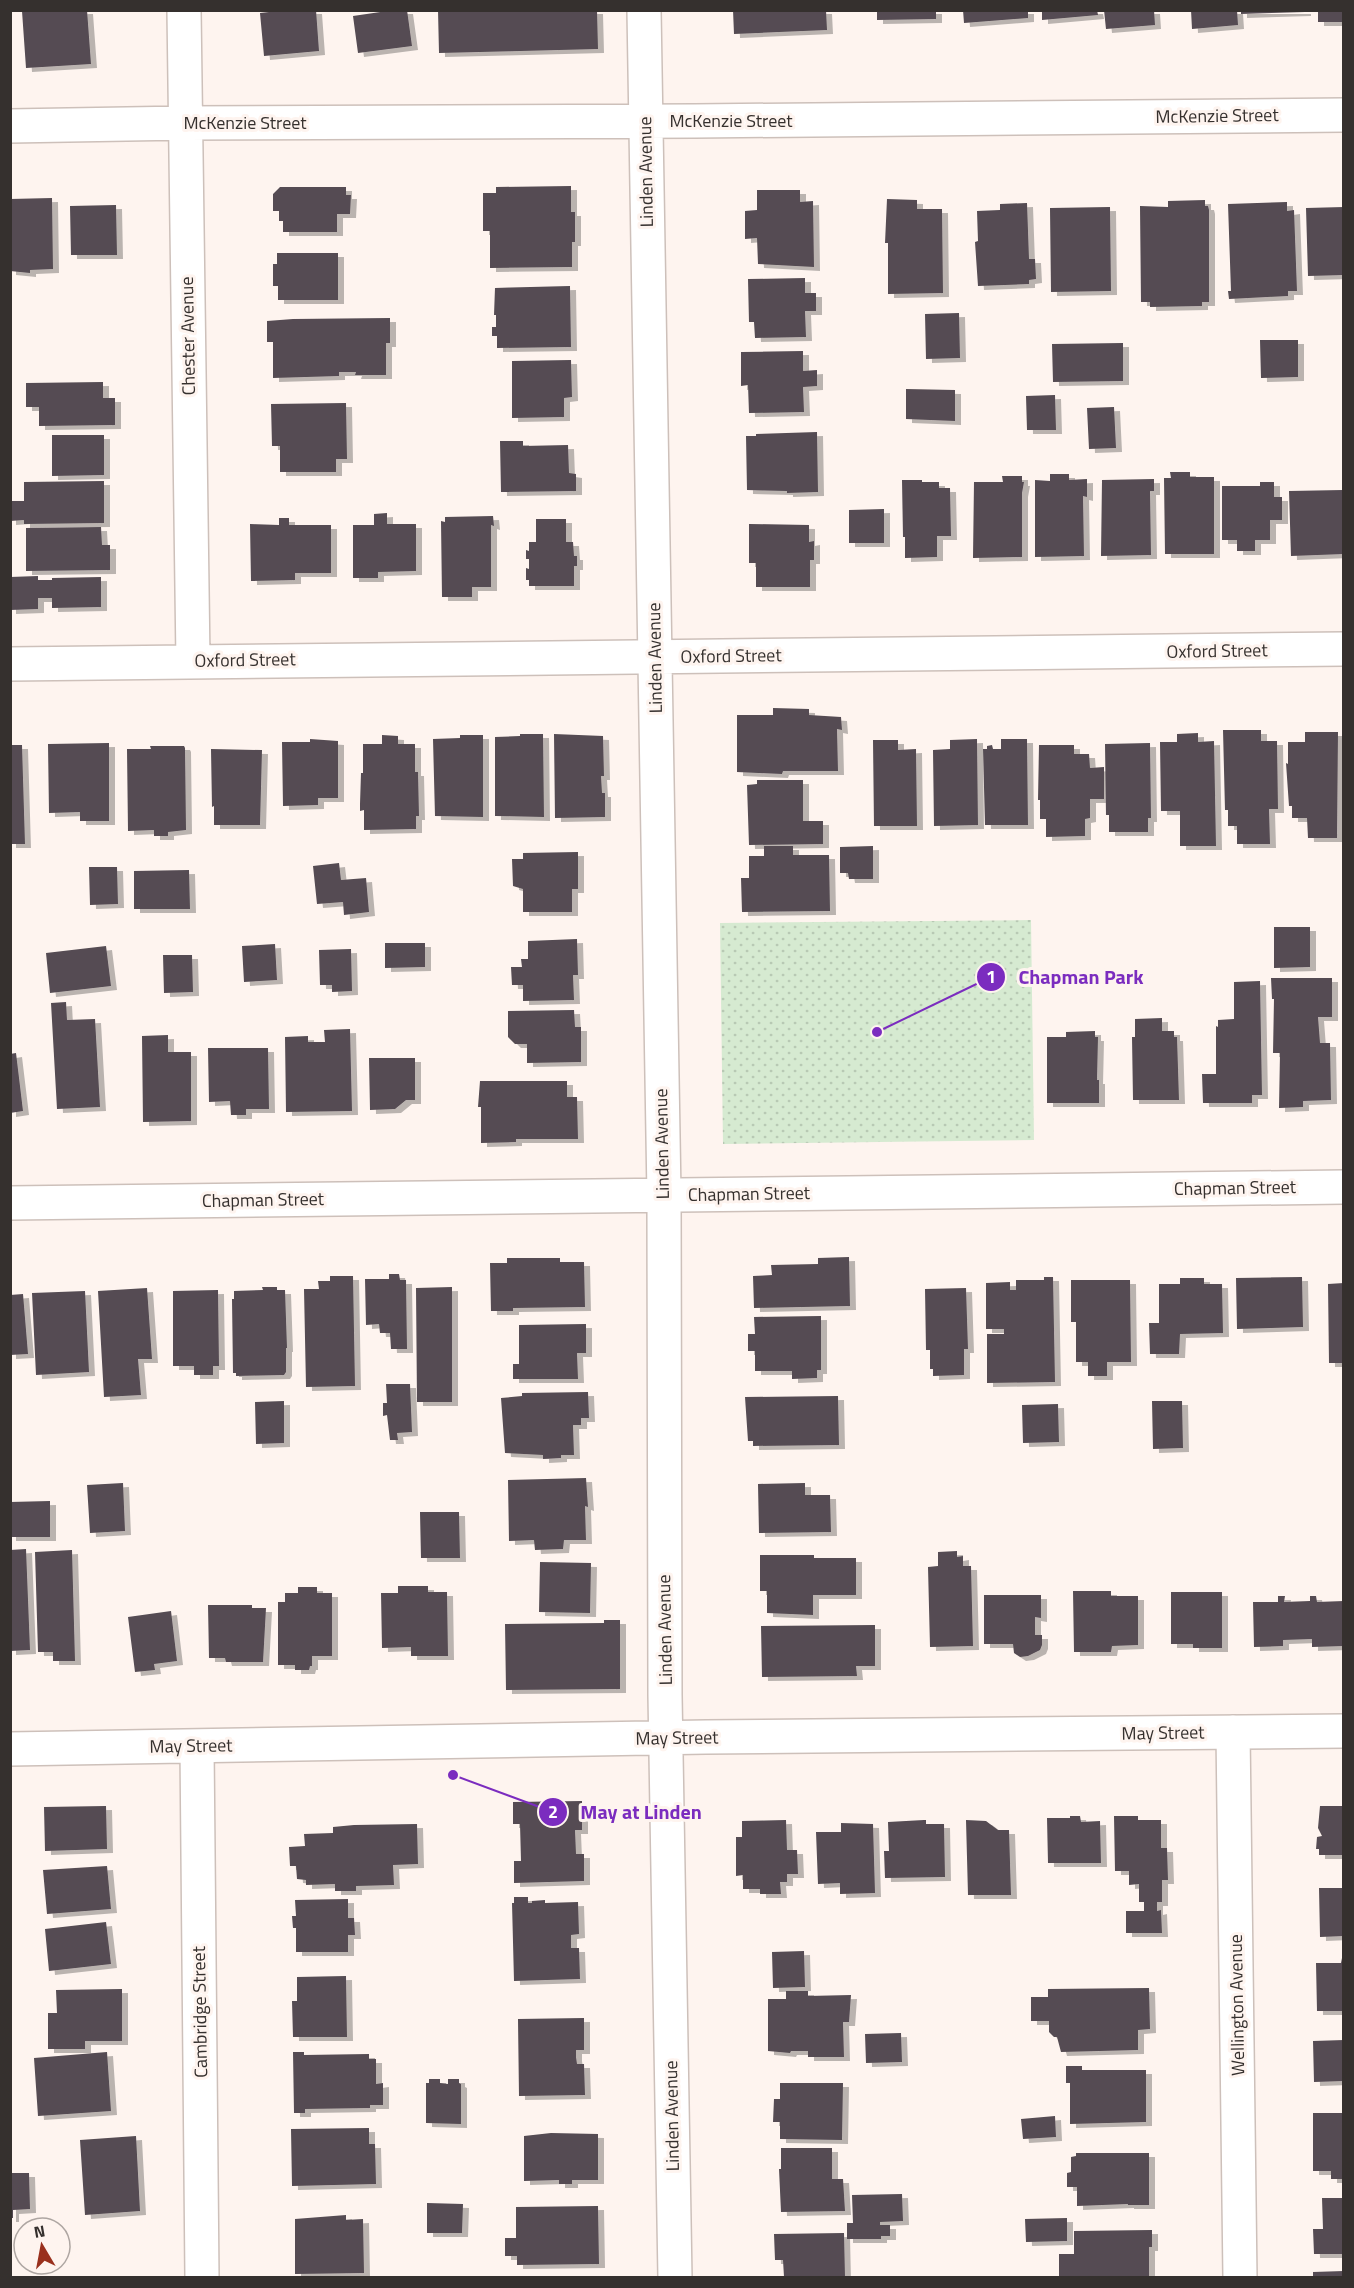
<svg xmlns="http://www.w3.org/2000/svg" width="1354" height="2288" font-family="'Titillium Web',sans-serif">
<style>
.park{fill:url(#park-dots)}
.building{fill:#544b52;filter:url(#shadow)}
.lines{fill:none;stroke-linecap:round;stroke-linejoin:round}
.minor-casing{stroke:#cdc0ba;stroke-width:36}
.minor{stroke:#fff;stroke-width:33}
.labels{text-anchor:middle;stroke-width:6;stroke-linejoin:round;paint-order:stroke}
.street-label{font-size:18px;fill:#35302e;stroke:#fef4ef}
.leader{fill:none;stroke:#7b2cbf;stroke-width:2}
.callout-dot{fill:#7b2cbf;stroke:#fef4ef;stroke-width:2}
.mark-label{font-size:18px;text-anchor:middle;font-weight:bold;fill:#fff}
.callout-label{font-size:20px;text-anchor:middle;font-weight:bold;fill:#7b2cbf;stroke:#fef4ef;stroke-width:6;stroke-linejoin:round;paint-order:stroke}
</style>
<defs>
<pattern id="park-dots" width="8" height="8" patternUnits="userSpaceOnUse" patternTransform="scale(1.5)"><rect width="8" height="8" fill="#d6ead1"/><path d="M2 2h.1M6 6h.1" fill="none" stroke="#b8c9b4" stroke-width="1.8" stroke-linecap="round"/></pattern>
<filter id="shadow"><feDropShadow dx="6" dy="4" stdDeviation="0" flood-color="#0004"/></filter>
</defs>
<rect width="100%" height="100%" fill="#fef4ef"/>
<path class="park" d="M1031 920 1034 1140 723 1144 720 923Z"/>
<path class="building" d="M87 10 91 64 26 68 22 11Z
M287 10H316L319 51 264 56 260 13Z
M394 10H407L412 46 358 53 353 16Z
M438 10H597L598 49 439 53Z
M733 10H826L827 30 734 34Z
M877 10H936V19L877 20Z
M963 10H1028V18L964 23Z
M1042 10H1097L1098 15 1042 20Z
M1104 10H1154L1155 25 1106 29Z
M1191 10H1237L1238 25 1192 29Z
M1241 10H1305V12L1241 14Z
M1318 10H1344V22H1318Z
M571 186V212H575V242H572V267L490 268V231H483V193H496V187Z
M280 187H346V195H351L350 214H337V232H283V221H279V211H273V194Z
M757 190H800V202L813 201 814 267 758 264 757 238 745 239V211L757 210Z
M52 198 53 269 30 270V273L10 271V199Z
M887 199 917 200V209H942L943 293 888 294V243H885Z
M1205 200V206H1208L1209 210V302H1202V306L1150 307V302H1141L1140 206 1168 207V201Z
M1287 202V211L1294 210 1297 291H1288V296L1229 299 1228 291H1231L1228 204Z
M1027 203 1029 259H1035L1036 279 1029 280V284L978 286 975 242 978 241 977 211 1000 210V204Z
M116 205 117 255H71L70 206Z
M1110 207 1111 291 1051 292 1050 208Z
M1344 207V275L1308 276 1306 208Z
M277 253H338V300H278V286H273V264H277Z
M805 278V293H816V311H805L806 337 755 338 754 322H749L748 279Z
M570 286 571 347 497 348V336H492V327H496V315H494L495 288Z
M959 313 960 358 926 359 925 314Z
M390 318V343H386V375H355L356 372H339V376L273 378V342H267V321L293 319Z
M1260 340H1298V377L1261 378Z
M1123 343V381L1053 382 1052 344Z
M803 351V371L817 370V386L803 387 804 412 749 413 748 385 741 386V352Z
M571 360 572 397 564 398V417L512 418V361Z
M103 382V398H115V425L39 426V407H26V383Z
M906 389 955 390V421L906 419Z
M1055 395 1056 430H1027L1026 396Z
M346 403 347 459H336V472H280V446H272L271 404Z
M1114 407 1116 448 1089 449 1087 408Z
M817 432 818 492 787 493V491L747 490 746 436H756V434Z
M52 435H104V475L52 476Z
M500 441H523V446L568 445 569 473 576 474V491L501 492Z
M1170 472H1190V477H1214V554H1165L1164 478H1171Z
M1050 474H1069V480L1087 479V497L1083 496 1084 556 1035 557V480L1050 481Z
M1002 476H1022V482H1024L1022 493V557L973 558 974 482H1003Z
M1154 479V491H1150L1151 555 1101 556 1102 480Z
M902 480H922V482H939V488H950L951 536H937V557L905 558V537H903Z
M104 481V523L24 524V520L10 521V501H24V482Z
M1260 482H1274V497H1282V520H1270V540H1255V551H1237V540H1222V486H1260Z
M1343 490 1344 554 1291 556 1289 491Z
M884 509V543H849V510Z
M387 513V524H416V571L378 572V578H353V525H374V514Z
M493 516 494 526 491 525V587H472V597H442L441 521 445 522V517Z
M279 518H289V525H331V573H295V580L251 581 250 524 279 525Z
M536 519H566V542H573L574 556H577V566H574V586H529V580H526V568L529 569V559H526V550L529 551V542H536Z
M749 524 809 525V542L814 541V560H810V587H756V563H749Z
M101 527 102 545H110V570L26 571V528Z
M38 576V580H52V578L101 577V607L52 608V598H38V609L10 610V577Z
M773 708 809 709V715L841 717 842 730 837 729 838 771H783L782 774 737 772V715H773Z
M1223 730H1261V741H1277L1278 809H1269L1270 844H1237V826H1228V810H1225Z
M1305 732H1338L1337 838H1308L1307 818H1292V806H1289L1286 763 1288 764V742H1305Z
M1198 733V742L1214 741 1216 846H1180V811H1161L1160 742H1177V734Z
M520 734H543L544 817 495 816V737L520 736Z
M554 734 603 736 604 776H601L602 793H605V817L555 818Z
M382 735 398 736V744H415V772H418L419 816H416V829L364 830V810L360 811V804L361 773H363V744H382Z
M460 735H483V817L435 816 433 739 460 738Z
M310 739 338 741V798H318V805L283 806 282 742H310Z
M977 739 978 825 934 826 933 750 950 749V740Z
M1001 739H1027L1028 825H985L983 749H987V746L992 745 993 749H1001Z
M873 740H898V750L916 749 917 826H874Z
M109 743V821H80V812L49 813 48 744Z
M1150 743 1151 818H1148V832H1109V815H1106L1105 744Z
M10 745H22L25 844H10Z
M1039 745H1074V754H1089L1090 768 1104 767V799H1090V818L1085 819V836L1046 837V819H1040V800H1038Z
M150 746H184L185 748 186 830 168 832V836H154V830L128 831 127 749H151Z
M211 749 262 750 260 825H214V806L212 807Z
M757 780H803V821H823V844L749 845 747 785 757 784Z
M764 846H793V855H829L830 911 742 912 741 878H749V856H764Z
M873 846V879H849L848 873H840V847Z
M578 852V889H572V912H523V889L513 886 512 859H523V853Z
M339 863 341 880 366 878 369 912 344 915 343 902 317 904 313 866Z
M89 867H117L118 904 90 905Z
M189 870 190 909H134V871Z
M1274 927H1310V967L1274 968Z
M577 939 578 975H573L574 1000 523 1001V985H512L511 967H522L521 959H528V941Z
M385 943H425V967L385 968Z
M275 944 277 980 244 982 242 946Z
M106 946 111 986 50 993 46 953Z
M351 949 352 991 332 992V985H320L319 950Z
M163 955H192L193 992 164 993Z
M1271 978H1332V1017H1318L1320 1043H1330L1331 1100 1303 1101V1107L1279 1108 1280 1053H1273L1274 999H1272Z
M1260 981 1262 1095H1252V1103H1203L1202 1074H1216V1026L1218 1027V1020L1234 1019V982Z
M66 1002 67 1020 95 1019 100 1107 57 1109 51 1003Z
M574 1010 575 1027H581V1062L527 1063V1044H515L508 1037V1011Z
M1162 1018V1031H1174V1037H1177L1179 1100H1133L1132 1037H1135V1019Z
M350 1029 352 1111 286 1112 285 1037 308 1036V1042H325L324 1030Z
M1095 1031V1037H1098L1097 1080H1099V1103H1047V1037H1066V1032Z
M168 1035V1052H191V1121L143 1122 142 1036Z
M208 1048H268L269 1109H246V1115H231L230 1101 209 1102Z
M16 1053 23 1111 10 1113V1054Z
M369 1058H415V1100H406L395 1109 370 1110Z
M480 1081H567V1097H577L578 1139H516V1142L481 1143V1107H478Z
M849 1257 850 1306 754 1308 753 1276 772 1275 771 1265 818 1264V1258Z
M507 1258H560V1262H584L585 1307 513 1308V1311H491L490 1263H507Z
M389 1274H399L400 1280H406L407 1349H391L390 1333H380L379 1324 366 1325 365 1279H389Z
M330 1276H353L355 1386 306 1387 304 1289H319L318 1281H330Z
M1044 1277H1053L1055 1382 987 1383V1334H1004V1329H986V1283L1010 1282V1290H1016V1280H1044Z
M1302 1277 1303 1327 1237 1329 1236 1278Z
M1180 1278H1204V1284H1222L1223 1333 1180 1334 1179 1354H1150L1149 1323H1159V1284H1180Z
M1071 1280H1130L1131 1362H1107V1376H1088V1362H1076V1322H1071Z
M1344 1283V1363H1329L1328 1284Z
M262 1287H277V1290H285L287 1348H286V1372L284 1375 236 1376V1373H233L232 1299H234V1291L263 1290Z
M452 1287V1402H417L416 1288Z
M147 1288 152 1359H138L141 1395 104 1397 98 1291Z
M966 1288 968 1349H964V1375L933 1376V1369H930V1350H926L925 1289Z
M218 1290 219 1366H213V1375H194V1366H173V1291Z
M85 1291 89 1372 36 1375 32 1293Z
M23 1294 28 1354 10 1355V1295Z
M821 1316V1370H817V1378L792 1379V1371H755V1351H748V1334H755L754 1317Z
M586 1324V1353H577L578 1379H513V1364H519V1325Z
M386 1384H410L412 1432 397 1433 398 1440H390L387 1415 383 1416V1403H387Z
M588 1392 589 1418H581V1425H573L574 1455H561V1458L543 1459V1455L505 1453 501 1398 522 1396V1393Z
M838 1396 839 1445 753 1446V1441H748L745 1397Z
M284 1401V1443L256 1444 255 1402Z
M1152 1401H1182L1183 1448 1153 1449Z
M1058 1404 1059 1442 1023 1443 1022 1405Z
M586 1478 588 1507 585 1506 586 1540H564L563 1549 535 1550 534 1540 509 1541 508 1480Z
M123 1483 125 1531 90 1533 87 1485Z
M805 1483V1495H830L831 1532 759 1533 758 1484Z
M50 1501V1537H10V1502Z
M420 1512H459L460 1558H421Z
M26 1549 30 1650 10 1651V1550Z
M72 1550 75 1661H53V1652H38L35 1552Z
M957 1551V1557L963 1556V1566H971L973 1646 930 1647 928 1567 938 1566V1552Z
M760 1555H814V1558H856V1595H813V1615L767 1613V1591H760Z
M540 1562 591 1563 590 1613 539 1612Z
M398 1586H428V1592H447L448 1656H411V1647L382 1648 381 1593H398Z
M298 1587H317V1593H332V1656H312V1666H310L309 1670H295V1665H278V1602H285V1593H298Z
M1073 1591H1111V1596H1138V1645L1112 1646 1111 1652H1074Z
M1171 1592H1222V1648H1193V1644H1171Z
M984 1595H1041V1618L1035 1617V1635H1042V1645L1040 1650 1028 1656 1020 1657 1014 1653 1013 1644H984Z
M1278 1596H1285L1284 1602 1310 1601V1596H1316L1317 1602 1344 1601V1646L1312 1647V1639L1283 1640V1646L1254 1647 1253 1602H1278Z
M208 1605H252V1608H266L263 1662H226L225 1658H209Z
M171 1611 177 1661 154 1664 155 1670 135 1672 128 1617Z
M604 1620H620V1689L506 1690 505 1624 604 1623Z
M875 1625V1666H856L857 1676 762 1677 761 1626Z
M582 1801V1830H575L576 1854H584V1881L514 1883V1861H521L520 1824H513V1802Z
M106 1806 107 1849 45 1851 44 1807Z
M1320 1806H1344V1855H1319V1849H1316L1317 1837 1322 1836 1318 1828Z
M1070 1816H1080L1081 1822 1100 1821 1101 1863H1048L1047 1818H1070Z
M1114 1816H1138V1820H1161V1848H1167L1168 1880H1162V1902H1157V1911L1161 1910 1162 1933H1126V1911H1144V1902H1139V1884L1129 1885V1871H1115Z
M786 1820 787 1850H797L798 1874H787V1882H780L781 1894H760V1889H743V1875L736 1876V1837H742V1821Z
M924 1820H926V1824H944L945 1877 885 1878 884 1851H889L888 1822Z
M966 1820 986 1821 998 1830H1009L1011 1895H968Z
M841 1823 873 1824 875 1893 840 1894V1883L818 1884 816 1832H841Z
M417 1824 418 1864 393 1865 394 1885 356 1886V1891H335V1884L306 1885V1880L297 1879 296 1866H290L289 1847 305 1846 304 1834 333 1833V1827L354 1825Z
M107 1866 111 1909 47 1914 43 1870Z
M1319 1888H1344V1936L1320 1937Z
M514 1897H528V1903H532V1901L545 1900V1903L578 1902 579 1934 571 1935V1948H579L580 1979 514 1981 512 1903H514Z
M348 1899V1918H354L355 1935H348V1952H296V1928H293L292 1916H296L295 1900Z
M106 1922 111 1964 49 1971 45 1929Z
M804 1951 805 1987 773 1988 772 1952Z
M1342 1958H1344V2011H1317L1316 1963H1341Z
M346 1976 347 2037H293L292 2001H297V1977Z
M1149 1988 1150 2029 1138 2030V2050L1061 2052 1057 2037H1054L1049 2032V2021H1031V1997H1048V1989Z
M122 1989V2041H85V2049H48V2013H57L56 1990Z
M786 1991H808V1996L851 1995 849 2022H843L844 2057H808V2051H791L790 2053 768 2051V1999H786Z
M584 2018V2050H576V2057L577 2064H584L585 2095 519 2096 518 2019Z
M901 2033 902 2062 866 2063 865 2034Z
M1344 2040V2081L1314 2082 1313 2041Z
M107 2052 111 2111 38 2116 34 2058Z
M293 2052H304V2055L369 2054V2059H376V2084L383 2083V2105H370V2108L305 2109V2113H294Z
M1066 2066H1082V2070H1146V2122L1070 2124V2083H1066Z
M429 2079H440V2083L448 2084V2079H459V2083L461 2084V2124L426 2123V2083H429Z
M780 2083H843L842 2140 780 2139V2122H773L774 2099H780Z
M1313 2113H1344V2179H1331V2171H1313Z
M1055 2116 1056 2137 1023 2139 1021 2119Z
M369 2128V2144H375L376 2184 292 2186 291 2129Z
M551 2133 598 2134V2180H572V2184H559V2180L524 2181V2136Z
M136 2136 140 2211 85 2215 80 2140Z
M781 2148H832V2179H843L845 2211 781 2212 779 2169H781Z
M1076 2153H1149V2205H1128V2204L1077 2206V2187H1067V2173L1071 2172V2157L1076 2156Z
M10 2173H29L30 2209 13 2210V2218H10Z
M902 2194 903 2221 880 2222V2225H890V2236H881V2239H847V2223H853L852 2195Z
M1322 2198H1344V2254H1314L1313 2229H1323Z
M427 2203 463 2204 462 2233H427Z
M598 2206 599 2264 517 2265V2256H505V2238H516V2207Z
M346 2215V2220L363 2219 364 2273 295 2274V2219Z
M1067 2218V2241L1026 2242 1025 2219Z
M1152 2230V2247H1149V2277L1059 2276V2254H1074V2231Z
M844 2233 845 2277H784L783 2260H775L774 2234Z
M1344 2271V2277H1313V2272Z"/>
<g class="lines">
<g class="minor-casing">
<path id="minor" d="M184 10 193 661
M644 10 664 1195 665 1695 675 2278
M10 126 185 123 695 121 1344 115
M10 664 1344 649
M10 1203 1344 1187
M1233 1732 1240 2278
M197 1746 202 2278
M10 1749 706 1737 1344 1731"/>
</g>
<use href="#minor" class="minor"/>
</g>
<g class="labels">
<g class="street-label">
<text transform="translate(1217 116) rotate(-1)" y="6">McKenzie Street</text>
<text x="731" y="127">McKenzie Street</text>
<text x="245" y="129">McKenzie Street</text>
<text transform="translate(646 172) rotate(-91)" y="6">Linden Avenue</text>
<text transform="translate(188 336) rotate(-91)" y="6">Chester Avenue</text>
<text transform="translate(1217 651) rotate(-1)" y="6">Oxford Street</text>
<text transform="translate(731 656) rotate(-1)" y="6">Oxford Street</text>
<text transform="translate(655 658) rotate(-91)" y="6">Linden Avenue</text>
<text transform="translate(245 660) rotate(-1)" y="6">Oxford Street</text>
<text transform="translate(662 1144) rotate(-91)" y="6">Linden Avenue</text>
<text transform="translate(1235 1188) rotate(-1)" y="6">Chapman Street</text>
<text transform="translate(749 1194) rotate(-1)" y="6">Chapman Street</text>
<text transform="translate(263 1200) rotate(-1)" y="6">Chapman Street</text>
<text transform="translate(665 1630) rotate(-91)" y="6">Linden Avenue</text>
<text transform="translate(1163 1733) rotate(-1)" y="6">May Street</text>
<text transform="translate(677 1738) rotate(-1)" y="6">May Street</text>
<text transform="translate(191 1746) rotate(-1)" y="6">May Street</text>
<text transform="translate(1237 2005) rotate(-91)" y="6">Wellington Avenue</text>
<text transform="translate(200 2012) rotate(-91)" y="6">Cambridge Street</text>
<text transform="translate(672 2116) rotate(-91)" y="6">Linden Avenue</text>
</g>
</g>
<path class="leader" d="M877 1032L991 977M453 1775L553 1812"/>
<g class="callout-dot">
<circle cx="877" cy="1032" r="6"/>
<circle cx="453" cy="1775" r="6"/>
<circle cx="991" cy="977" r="15"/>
<circle cx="553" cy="1812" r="15"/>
</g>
<g class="mark-label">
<text x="991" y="983">1</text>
<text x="553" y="1818">2</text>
</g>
<g class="callout-label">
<text x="1081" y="984">Chapman Park</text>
<text x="641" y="1819">May at Linden</text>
</g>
<rect width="1354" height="2288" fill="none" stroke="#35302e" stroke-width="24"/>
<g transform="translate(42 2246) rotate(350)"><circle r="28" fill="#fef4ef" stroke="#aea6a2" stroke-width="1.5"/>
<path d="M0-4.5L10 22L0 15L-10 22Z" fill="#99301d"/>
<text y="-9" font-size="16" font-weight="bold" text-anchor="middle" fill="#35302e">N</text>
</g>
</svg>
